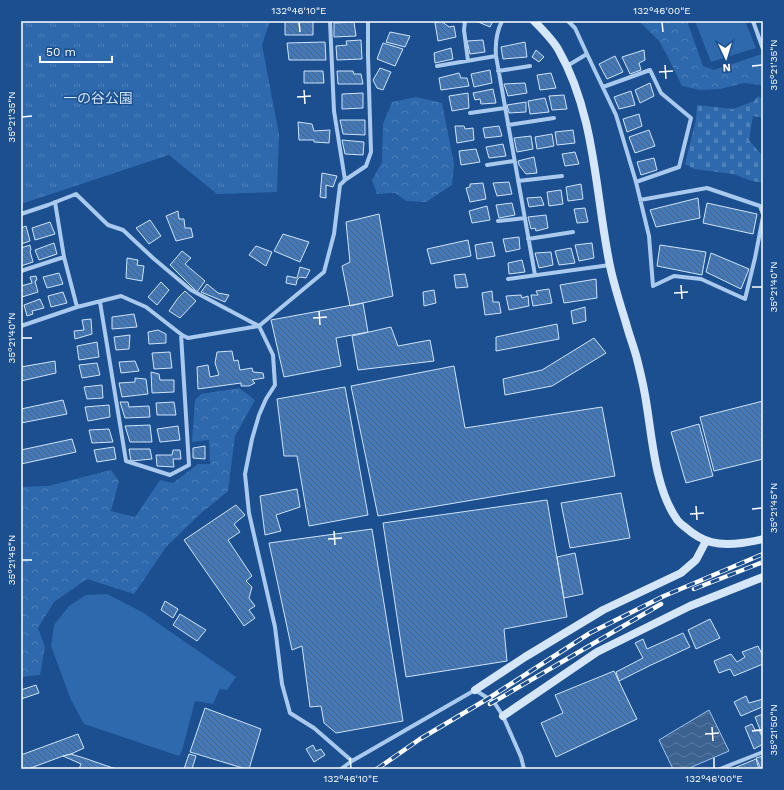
<svg xmlns="http://www.w3.org/2000/svg" width="784" height="790" font-family="'Work Sans','Noto Sans JP',sans-serif">
<style>
.forest{fill:url(#forest-crowns)}
.cemetery{fill:url(#cemetery-stones)}
.park{fill:url(#park-tufts)}
.pitch{fill:#2e69ad}
.water{fill:url(#water-waves);stroke:#9cc4f0}
.building{fill:url(#building-back-hatch);stroke:#cfe3fa}
.lines{fill:none;stroke-linecap:round;stroke-linejoin:round}
.street{stroke:#a9c9ee;stroke-width:4}
.secondary{stroke:#d6e6fa;stroke-width:8}
.rail-casing{stroke:#fff;stroke-width:4.5}
.rail{stroke:#1b4f8f;stroke-width:3;stroke-dasharray:9;stroke-linecap:butt}
.ticks{fill:none;stroke:#fff;stroke-width:1.5}
.labels{text-anchor:middle;stroke-width:3;stroke-linejoin:round;paint-order:stroke}
.park-label{font-size:14px;fill:#cfe3fa;stroke:#1b4f8f}
.neatline{fill:none;stroke:#fff;stroke-width:1.5}
.ticks-label{font-size:10px;text-anchor:middle;fill:#fff}
</style>
<defs>
<pattern id="forest-crowns" width="20" height="18" patternUnits="userSpaceOnUse"><rect width="20" height="18" fill="#2e69ad"/><path d="M2 6a3 3 0 1 1 6 0M12 15a3 3 0 1 1 6 0" fill="none" stroke="#4d80b9"/></pattern>
<pattern id="cemetery-stones" width="16" height="16" patternUnits="userSpaceOnUse"><rect width="16" height="16" fill="#2e69ad"/><path d="M2 7V4a2 2 0 0 1 4 0v3zM10 15v-3a2 2 0 0 1 4 0v3z" fill="#4d80b9"/></pattern>
<pattern id="park-tufts" width="24" height="20" patternUnits="userSpaceOnUse"><rect width="24" height="20" fill="#2e69ad"/><path d="M3 7l-1-3M5 7V3M7 7l1-3M15 17l-1-3M17 17v-4M19 17l1-3" fill="none" stroke="#4d80b9"/></pattern>
<pattern id="water-waves" width="16" height="10" patternUnits="userSpaceOnUse"><rect width="16" height="10" fill="#3c6290"/><path d="M0 5q4-4 8 0t8 0" fill="none" stroke="#597aa1"/></pattern>
<pattern id="building-back-hatch" width="6" height="6" patternUnits="userSpaceOnUse"><rect width="6" height="6" fill="#4478b7"/><path d="M-1 5l2 2M0 0l6 6M5-1l2 2" fill="none" stroke="#486282"/></pattern>
</defs>
<rect width="100%" height="100%" fill="#1b4f8f"/>
<path class="forest" d="M640 21H687L703 66 714 70 762 54 763 57V91L761 85 744 83 720 89 700 90 682 86 668 57 659 41 640 22Z
M416 97 442 103 454 164 452 185 426 202 406 201 395 193 377 194 372 180 382 162 383 124 392 102Z
M239 388 255 400 235 436 228 491 199 515 167 546 134 594 87 579 54 602 38 628 45 647 40 675 21 677V487L48 486 111 470 119 481 111 511 135 517 160 480 173 483 198 464H210L209 440 192 442 195 400 201 394Z"/>
<path class="cemetery" d="M758 96 763 99V118L753 116 749 140 759 152 763 155V183L752 181 733 174 694 169 685 164 696 120 697 105 733 109 754 101Z"/>
<path class="park" d="M21 21H270L262 45 279 134 277 192 217 194 169 155 21 204Z"/>
<path class="pitch" d="M695 21H745L756 48 711 62Z
M107 594 142 612 236 677 227 690 220 689 213 704 195 701 182 751 179 756 84 724 71 700 51 646 54 625 69 606 86 595Z"/>
<path class="water" d="M709 710 729 751 687 769H673L659 740Z"/>
<path class="building" d="M285 21H313V35H285Z
M441 21 449 27 454 26 456 37 438 41 435 23Z
M476 21H493L490 27Z
M354 22 356 36 334 37V23Z
M390 32 410 36 405 47 386 42Z
M361 40 362 59 337 60 336 46 347 45 346 41Z
M483 40 485 52 470 54 467 41Z
M325 42 326 60H289L287 43Z
M525 42 527 57 503 59 501 47Z
M383 43 403 49 395 66 377 59Z
M451 48 453 59 435 63 434 53Z
M536 50 544 57 539 62 532 57Z
M644 50 645 60 639 63 641 70 630 74 622 57Z
M615 56 623 72 607 79 599 64Z
M380 68 391 72 383 90 377 88 373 80Z
M490 70 492 83 474 87 471 74Z
M304 71H323L324 83H304Z
M337 71H353L354 74H361L363 84H338Z
M459 73 461 78H467L469 86 441 90 439 78Z
M551 73 556 88 540 90 537 75Z
M525 83 527 93 508 96 504 84Z
M650 83 654 96 640 103 635 90Z
M493 89 496 103 481 104 480 99 475 100 473 93Z
M631 91 635 105 619 109 614 97Z
M363 93V108L342 109V94Z
M468 93 469 108 452 111 449 96Z
M564 95 567 109 552 110 549 96Z
M545 98 549 112 530 114 528 101Z
M526 102V112L509 113 507 105Z
M639 114 642 126 627 132 623 119Z
M340 120H365V135L343 134Z
M298 122 312 124 314 131 330 130 329 143 314 142V140H299Z
M455 126H464L465 129 473 128 474 140 457 143Z
M499 126 502 136 485 138 483 128Z
M573 130 575 143 557 145 555 132Z
M649 130 655 146 635 153 629 137Z
M552 134 554 146 537 149 535 137Z
M531 136 533 149 517 152 514 138Z
M342 140 364 142 363 155 345 154Z
M503 144 506 156 489 158 486 147Z
M476 149 480 162 461 165 459 151Z
M575 152 579 164 565 166 562 154Z
M534 157 537 173 526 174 519 165 518 161Z
M654 158 657 170 641 175 637 162Z
M322 173 337 176 333 187 326 185V198L320 197Z
M509 182 512 194 497 196 493 183Z
M483 183 486 199 470 202 466 188 470 187V184Z
M581 184 583 199 568 201 566 187Z
M561 190 563 204 549 206 547 192Z
M541 197 544 205 529 207 527 198Z
M698 198 700 218 656 227 650 210Z
M512 203 515 215 499 218 496 205Z
M707 203 757 214 753 234 703 223Z
M487 206 490 220 472 223 469 211Z
M585 208 588 222 577 223 574 209Z
M178 211 179 219H184L185 228H191L193 237 176 241 166 216Z
M379 214 393 296 350 306 342 266 350 262 346 222Z
M546 215 548 228 536 231 535 228 531 229 528 217Z
M150 220 161 236 149 244 136 228Z
M50 222 55 234 35 240 32 228Z
M26 226 30 241 21 244V228Z
M283 234 309 242 300 262 274 251Z
M519 237 520 249 506 252 503 239Z
M468 240 471 256 431 264 427 249Z
M492 242 495 256 477 259 475 245Z
M54 243 57 254 39 260 35 250Z
M592 243 594 258 579 261 575 245Z
M30 245 31 250 30 251 33 262 21 266V248Z
M660 245 706 252 702 275 657 266Z
M256 246 272 252 266 266 249 255Z
M571 248 575 263 559 265 555 251Z
M182 251 191 258 185 264 205 281 197 292 170 265Z
M551 252 553 265 539 268 535 253Z
M711 253 749 269 741 289 706 272Z
M127 258 138 260 137 265 144 266 142 281 126 278Z
M522 260 525 272 509 274 508 263Z
M300 267 310 270 306 278 300 277 297 280 296 285 286 283 287 276 297 278Z
M59 273 63 284 47 288 43 277Z
M465 274 468 287 456 288 454 275Z
M36 276 37 280 35 281 38 292 22 297 21 294V286L32 283 30 277Z
M596 279 597 298 564 303 560 285Z
M161 282 169 290 157 305 148 297Z
M207 284 218 293 229 295 225 302 201 292Z
M549 289 552 303 533 306 531 295H538L536 291Z
M434 290 436 303 424 306 423 292Z
M185 291 196 301 180 318 169 311 178 298Z
M492 291 493 302H499L501 313 485 315 482 293Z
M63 292 67 303 51 307 48 296Z
M521 295 522 298 528 296 529 306 509 310 506 296Z
M40 299 44 308 32 311 33 314 27 316 24 305Z
M363 303 368 332 336 338 341 366 284 377 271 320Z
M585 307 586 321 573 324 571 311Z
M134 314 137 327 112 329V317Z
M91 319 92 334 75 339 74 331 84 330 82 320Z
M557 324 559 339 496 351V337Z
M391 327 398 346 430 340 434 361 358 370 352 336Z
M158 330 166 334V343L149 344 148 332Z
M130 335 129 349 116 350 114 337Z
M594 338 606 353 552 386 505 395 503 379 542 370Z
M97 342 99 357 79 360 77 346Z
M232 351 234 361 238 360 240 370 252 368 253 372 263 373 264 378 252 380 255 383 249 386H241V383L198 389 197 367 208 365 210 377 219 375 215 363 217 352Z
M170 352 172 368 154 369 152 353Z
M55 361 56 373 21 381V367Z
M135 361 139 371 121 373 119 362Z
M97 363 100 375 82 378 79 365Z
M454 366 465 428 602 407 615 476 378 516 351 386Z
M151 372 159 374 160 380H174V392L152 393Z
M135 378 146 379 148 394 122 397 119 383 135 382Z
M102 385 103 398 87 399 84 387Z
M345 387 368 515 309 526 297 456H284L277 399Z
M63 400 67 414 21 423V409Z
M763 401V459L714 471 700 417Z
M120 402H128L129 407 149 406 150 417 125 418Z
M174 402 176 415H157L156 403Z
M109 405 110 417 88 421 85 407Z
M699 424 713 476 686 483 671 432Z
M150 425 152 442H130L125 426Z
M178 426 180 440 160 442 157 429Z
M109 429 113 442 92 443 89 430Z
M72 439 76 452 21 464V450Z
M205 446V459L193 458V448Z
M114 447 116 459 97 462 94 450Z
M129 449H150L152 459 131 461Z
M173 450H180L181 459H173L174 467 157 466 156 455H172Z
M297 489 300 507 276 515 281 531 265 535 260 496Z
M621 493 630 538 570 548 561 503Z
M547 500 567 617 504 629 507 661 406 677 383 523Z
M236 505 245 515 234 524 240 532 228 540 252 576 246 581 252 587 249 598 255 606 249 610 255 618 244 626 184 540Z
M372 529 403 721 336 733 324 723 321 706 310 707 302 646 292 650 269 543Z
M575 553 583 594 564 598 557 557Z
M165 601 178 609 173 618 161 610Z
M180 614 206 630 197 641 173 625Z
M710 619 720 638 696 649 688 630Z
M683 633 690 647 649 666 619 681 616 672 643 658 635 643 643 639 647 649Z
M758 646 763 656V664L734 676 730 669 719 673 714 661 731 654 737 662 745 657 742 652Z
M614 671 637 719 556 757 541 723 563 713 555 695Z
M36 685 39 693 21 699V690Z
M746 696 749 703 763 699V709L762 707 741 716 734 702Z
M205 708 261 729 249 769H246L190 752Z
M763 714V737L755 717Z
M752 724 755 730H759L763 738V744L754 749 745 727Z
M78 734 84 748 71 754 63 756 28 769H21V755Z
M313 745 316 751 321 749 325 755 314 762 306 749Z
M71 754 84 758 116 769H79L81 764 63 756Z
M189 754 196 756 192 769H184Z
M763 756V769H761L756 758Z
M756 759 759 769H734V768Z"/>
<g class="lines">
<path class="street" d="M330 21 334 111 345 180
M465 21 464 30 468 61
M502 21C496 33 495 43 496 56L535 275
M568 21 575 28 587 54
M753 21 763 49
M437 66 496 56
M567 66 587 54 616 115 636 182 649 236 653 286 674 276 701 279 745 299 755 258 763 217
M498 71 530 66
M603 87 650 70 661 93 691 118 679 167 636 182
M470 113 505 108
M508 125 554 118
M487 165 514 161
M518 181 562 176
M640 200 707 188 760 206 763 214
M55 202 64 257 77 307
M21 214 48 205 76 194 108 225 123 230 153 258 191 290 259 326 273 355 275 385 266 399 259 415 252 439 245 474 249 513 275 627 282 684 290 713 314 728 352 761
M498 221 525 218
M528 239 573 232
M21 271 64 257
M508 279 610 265
M100 302 126 461 170 475 189 465 181 334
M21 326 77 307 121 296 146 307 182 335 188 338 259 326 324 272 334 234 340 185 345 180 366 166 371 152 368 56V21
M341 769 352 761 475 690 494 702 503 716 521 757 524 769
M720 769 763 752"/>
<path class="secondary" d="M534 21C542 29 552 39 558 49 596 115 595 194 610 266 614 285 620 304 626 323 629 335 634 347 637 359 640 371 643 383 645 395 652 433 654 486 676 518 678 522 681 524 685 527 703 543 718 546 742 543 749 542 756 541 763 539
M475 690 525 657 603 610 681 573 696 560 706 541
M503 716 597 652 690 606 763 577"/>
<g class="rail-casing">
<path id="rail" d="M694 589 763 562
M490 704 661 604
M377 769 420 739 489 698 590 633 664 596 763 554"/>
</g>
<use href="#rail" class="rail"/>
</g>
<path class="ticks" d="M299 22 300 32M662 22 663 32M665 65 666 79M752 66 762 65M659 72 673 71M304 90 305 104M297 97 311 96M22 117 32 116M681 285 682 299M752 287H762M674 293 688 292M319 311 320 325M313 318 327 317M22 338H32M696 506 697 520M752 509 762 508M690 514 704 513M334 531 335 545M328 539 342 538M22 560H32M712 727 713 741M752 731 762 730M705 734 719 733M350 758 351 768M714 758V768"/>
<g class="labels">
<g class="park-label">
<text x="98" y="103">一の谷公園</text>
</g>
</g>
<rect width="784" height="790" fill="none" stroke="#1b4f8f" stroke-width="44"/>
<g transform="translate(726 58) rotate(176)" stroke="#1b4f8f" stroke-width="3" paint-order="stroke">
<path d="M0-3L7 15L0 10L-7 15Z" fill="#ffffff"/>
<text y="-6" font-size="11" font-weight="bold" text-anchor="middle" fill="#ffffff">N</text>
</g>
<path d="M40 56v6h72v-6" fill="none" stroke="#ffffff" stroke-width="2"/>
<text x="46" y="56" font-size="12" fill="#ffffff" stroke="#1b4f8f" stroke-width="3" paint-order="stroke">50 m</text>
<rect x="22" y="22" width="740" height="746" class="neatline"/>
<g class="ticks-label">
<text x="299" y="14">132°46'10"E</text>
<text x="662" y="14">132°46'00"E</text>
<text transform="translate(773 65) rotate(-90)" y="4">35°21'35"N</text>
<text transform="translate(11 117) rotate(-90)" y="4">35°21'35"N</text>
<text transform="translate(773 287) rotate(-90)" y="4">35°21'40"N</text>
<text transform="translate(11 338) rotate(-90)" y="4">35°21'40"N</text>
<text transform="translate(773 508) rotate(-90)" y="4">35°21'45"N</text>
<text transform="translate(11 560) rotate(-90)" y="4">35°21'45"N</text>
<text transform="translate(773 730) rotate(-90)" y="4">35°21'50"N</text>
<text x="351" y="782">132°46'10"E</text>
<text x="714" y="782">132°46'00"E</text>
</g>
</svg>
